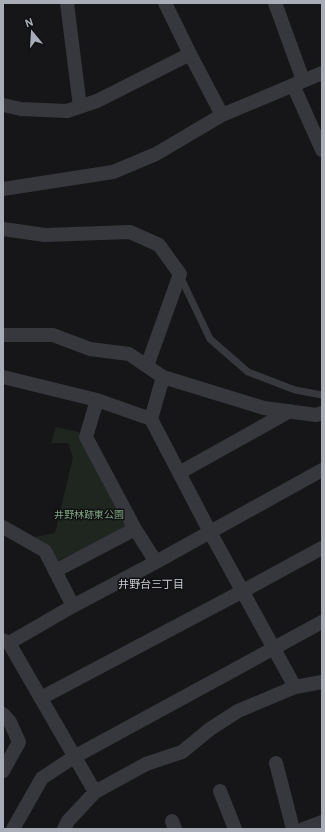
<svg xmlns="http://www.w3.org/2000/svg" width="325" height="832" font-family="Overpass,'Noto Sans JP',sans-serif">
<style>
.green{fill:#1e261f}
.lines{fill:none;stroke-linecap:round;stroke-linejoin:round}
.service{stroke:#37383d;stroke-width:7}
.minor{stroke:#37383d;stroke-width:14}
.labels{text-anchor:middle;stroke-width:3;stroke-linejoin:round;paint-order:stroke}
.park-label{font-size:10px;fill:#7fa381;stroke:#111113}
.neighbourhood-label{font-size:11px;fill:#c9ccd4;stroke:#111113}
</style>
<rect width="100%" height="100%" fill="#161618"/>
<path class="green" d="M56 427 79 432 87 449 128 527 55 562 14 541 55 533 73 457 68 443H51Z"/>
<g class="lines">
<path class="service" d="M180 276 210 339 248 372 295 390 322 395"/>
<path class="minor" d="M67 3 80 107
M165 3 190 54 222 115
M275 3 303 80
M293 85 322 150
M3 105 21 109 67 111 97 101 190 54
M3 189 113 172 156 154 222 115 322 73
M3 229 45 235 130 232 159 245 180 274 147 366
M3 335H53L90 349 129 354 163 377 264 408 316 415 322 413
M3 377 97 400 151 419 210 532 295 687 322 682
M97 400 86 437 135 529 156 562
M151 419 163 377
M179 473 290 411
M3 527 45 551 73 606
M55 571 135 529
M3 640 9 643 95 792 68 821 64 829
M9 643 73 606 156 562 322 470
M41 698 243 591 322 548
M3 714 10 722 19 742 3 771
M276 763 293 829
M220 791 235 829
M95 792 146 764 182 752 210 729 238 711 295 687
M172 821 175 829
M13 829 42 778 74 757 322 622
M303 829 322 822"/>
</g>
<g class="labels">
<g class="park-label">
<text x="89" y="518">井野林跡東公園</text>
</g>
<g class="neighbourhood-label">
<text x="151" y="588">井野台三丁目</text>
</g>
</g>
<rect width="325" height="832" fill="none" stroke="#a8adb8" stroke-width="8"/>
<g transform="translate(32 32) rotate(342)" stroke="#111113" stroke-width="3" paint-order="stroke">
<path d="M0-3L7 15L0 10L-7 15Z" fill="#a8adb8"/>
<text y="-6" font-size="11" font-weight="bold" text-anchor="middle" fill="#a8adb8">N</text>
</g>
</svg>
